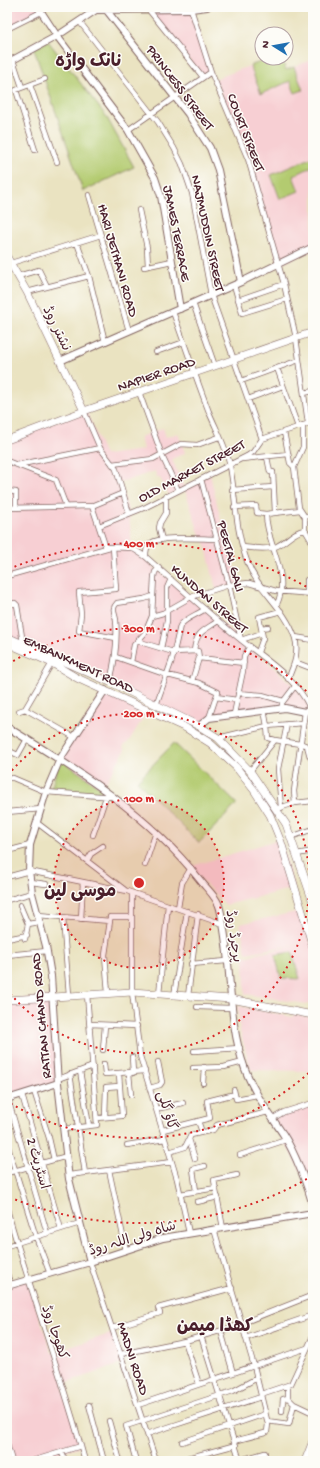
<svg xmlns="http://www.w3.org/2000/svg" width="320" height="1468" font-family="'Gochi Hand','Playpen Sans Arabic',sans-serif">
<style>
.built{fill:#f7cfd3}
.green{fill:#b3cb70;stroke:#7e754e}
.lines{fill:none;stroke-linecap:round;stroke-linejoin:round}
.minor-casing{stroke:#826460;stroke-width:6}
.tertiary-casing{stroke:#826460;stroke-width:8}
.secondary-casing{stroke:#826460;stroke-width:8}
.primary-casing{stroke:#826460;stroke-width:8}
.minor{stroke:#fff;stroke-width:4.5}
.tertiary{stroke:#fff;stroke-width:6}
.secondary{stroke:#fff;stroke-width:7}
.primary{stroke:#fff;stroke-width:7}
.ring{fill:none;stroke:#d62828;stroke-width:2;stroke-dasharray:2 4}
.labels{text-anchor:middle;stroke-width:3;stroke-linejoin:round;paint-order:stroke}
.street-label{font-size:14px;fill:#4a1f2b;stroke:#fdfcf7}
.district-label{font-size:18px;font-weight:bold;fill:#4a1f2b;stroke:#fdfcf7}
.centre{fill:#d62828;stroke:#fdfcf7;stroke-width:2}
.ring-label{font-size:12px;text-anchor:middle;font-weight:bold;fill:#d62828;stroke:#fdfcf7;stroke-width:3;stroke-linejoin:round;paint-order:stroke}
</style>
<rect width="100%" height="100%" fill="#fdfcf7"/>
<filter id="ink" filterUnits="userSpaceOnUse"><feTurbulence type="fractalNoise" baseFrequency=".025" numOctaves="2"/><feDisplacementMap in="SourceGraphic" scale="8" xChannelSelector="R" yChannelSelector="G"/><feConvolveMatrix kernelMatrix="1 2 1 2 8 2 1 2 1" color-interpolation-filters="sRGB"/></filter>
<filter id="wash" filterUnits="userSpaceOnUse"><feTurbulence type="fractalNoise" baseFrequency=".012" numOctaves="4" result="noise"/><feDisplacementMap in="SourceGraphic" scale="16" xChannelSelector="R" yChannelSelector="G"/><feGaussianBlur stdDeviation="0.9" result="paint"/><feColorMatrix in="noise" values="0 0 0 0 0 0 0 0 0 0 0 0 0 0 0 0 0 1.4 0 .05"/><feComposite in="paint" operator="in"/></filter>
<g filter="url(#wash)">
<rect width="100%" height="100%" fill="#eae3c1"/>
<path class="built" d="M7 7H38L41 12 7 29Z
M148 9H191L211 72 203 77Z
M270 58H281L286 70 313 59V250L279 265 248 159 215 79Z
M86 410 105 455 143 450 140 437 163 428 166 437 178 433 185 453 172 459 184 487 210 474 226 542 229 541 238 584 216 589 204 539H201L184 487 169 495 160 478H157L155 471 120 483 129 513 132 548 146 557 155 569 171 579 295 686 310 708 305 712 285 708 209 718 199 726 7 637V440Z
M104 690 148 710 129 741 123 747 125 750 102 789 60 759Z
M280 839 294 888 226 905 189 867Z
M301 911 313 950V1005L245 994 244 957 300 944 246 953 240 924Z
M53 996 58 1083 7 1099V1000Z
M238 1006 293 1017 294 1014 313 1018V1071L251 1070 240 1031Z
M313 1104V1181L307 1183 272 1119 284 1112Z
M27 1280 52 1353 113 1333 124 1363 62 1384 81 1446 32 1461H12L7 1444V1286Z"/>
<path class="green" d="M48 41 106 116 134 167 83 191 34 49Z
M270 58H281L286 70 294 67 303 90 295 93 290 81 261 94 250 66Z
M313 157V166L293 176 299 191 280 199 271 175Z
M174 743 237 804 199 843 137 781Z
M60 759 114 797 51 789Z
M292 952 300 979 281 978 275 955Z"/>
</g>
<g filter="url(#ink)">
<g class="lines">
<g class="minor-casing">
<path id="minor" d="M148 9 203 77
M191 9 211 72 248 159 284 284 296 338 308 423
M79 21 158 122 174 148 182 164 192 193 211 295 262 439
M7 29 41 12
M13 60 22 87
M30 85 57 162
M128 130 211 72
M35 150 16 90 45 79
M89 195 129 331
M139 210 147 248 148 266
M77 243 89 276 105 342
M11 263 101 235
M144 267 172 261
M18 276 39 270 47 286
M234 285 242 313 287 299
M27 292 89 276
M238 300 284 284
M193 303 215 366
M173 312C185 345 196 378 209 412 216 429 227 448 230 466 236 498 235 529 247 561 257 590 285 607 295 638 299 653 294 665 288 679
M156 352 184 342
M277 368 298 427
M241 381 299 360
M139 392 163 458 178 490
M304 393 313 391
M248 399 283 386
M84 411 100 448 116 469 129 513
M303 425V447L294 467 299 508 305 517V530L311 540 313 541
M284 432 290 463 294 467
M267 457 270 472H273L275 512
M242 459 288 454
M7 461 56 480 66 506
M112 464 153 459 181 444 197 445 219 437
M17 465 100 448
M201 479 229 585 241 640 262 633
M232 490 273 487
M7 491 16 492V508
M92 506 106 548
M234 507 256 506 257 513 266 514 300 510
M7 508 92 506 123 493
M266 514C266 544 291 574 277 604
M305 517 313 514
M99 526 146 507 247 456 253 452 262 439 313 422
M162 540 159 528 160 523 166 513V496
M113 547 116 589 79 592 81 614 79 631 116 638
M243 547C253 548 266 550 275 547 286 543 293 531 305 530
M146 557C146 551 146 547 151 543 161 535 202 539 216 539
M7 576 110 547 132 548 146 557C177 585 208 613 241 640 266 660 296 678 310 708
M307 593V580L313 581
M7 605 15 603 17 605 23 643
M152 616 163 613 191 597 229 585 249 583 276 591 313 594
M261 628 268 627
M295 637 313 640
M137 641 173 652 198 651 199 658 244 663
M161 648 167 621V588L171 579
M194 651C196 631 204 631 218 621
M258 652 263 638 259 617 281 611
M116 657 164 674 199 683 218 692 216 697
M131 662 134 645 145 633 152 616 154 577 155 572 159 568
M295 662 313 669
M192 681 199 658
M110 682C115 661 118 642 116 620 115 613 111 609 117 603L144 599 153 596
M238 693 262 695 283 701
M156 705 172 660 180 626C185 618 197 615 205 609
M25 709 74 737
M282 709V703L295 686
M264 710 267 726 303 723
M19 711 25 709 52 663
M234 714 243 671 244 656 250 646
M209 718 216 697 237 700
M218 738 267 726 268 738 275 740
M300 743 307 746 310 757 313 760
M7 750 18 755 27 739
M250 771 275 740 300 744
M7 778H13L46 792 114 797
M295 803 294 791 305 712
M279 808 295 803 313 801
M281 808 278 769 287 724
M7 812 41 809
M36 822 125 890
M93 835 106 797
M291 837 313 829
M7 851 30 845
M297 854 313 851
M87 861 91 854 103 846
M145 865 156 832
M7 877 29 871 127 891 223 924
M31 882 46 884
M132 893V992L140 1056 177 1179 189 1233
M7 900 32 893
M20 905 28 924 25 939
M178 908 182 883 191 868
M38 915 110 921 105 955 108 993
M63 917 69 995
M81 919 83 882
M110 921V917H132
M28 924 40 922
M7 939 27 935
M7 955 47 951
M191 964 227 961
M159 994 168 905
M174 996 187 911
M188 996 198 914
M197 1007 231 1008
M90 1024 137 1026
M103 1050 105 1025
M194 1051 240 1048
M132 1057 133 1073
M104 1064 105 1074 145 1071
M193 1068 224 1067 243 1062
M80 1071 89 1126
M129 1073 131 1095
M70 1074 85 1173
M58 1079 93 1066
M203 1083 204 1067
M150 1088 160 1085 162 1082 158 1062
M234 1090 236 1099 257 1095
M34 1091 49 1138 54 1160
M22 1095 61 1229
M8 1099 47 1233
M156 1109 183 1103
M105 1117 106 1087 119 1086
M97 1118 122 1116 119 1074
M272 1119 284 1112 313 1103
M198 1121 202 1132
M64 1129 97 1125 87 994
M163 1130 210 1118 207 1101 235 1094
M189 1139 195 1159
M7 1144 36 1237 50 1274
M127 1145 165 1139
M169 1152 185 1147 191 1135 213 1130 217 1125 268 1112
M240 1155 286 1140
M109 1170 126 1250
M7 1173 67 1156
M69 1175 172 1162
M196 1191 193 1169 205 1166
M180 1194 216 1188
M197 1202 218 1197
M7 1209C31 1294 62 1376 85 1461
M310 1213 313 1226
M223 1228 214 1180 237 1175
M214 1229 254 1366 268 1424 267 1432 265 1433 234 1441
M7 1246 80 1223
M90 1262 156 1461
M7 1274 11 1285
M112 1328 160 1313 158 1308 232 1288
M221 1331 233 1373
M201 1336 240 1461
M246 1338 313 1315
M185 1341 199 1384
M121 1354 185 1341 230 1328 313 1295
M261 1394 291 1384 313 1336
M288 1398 294 1404 313 1413
M89 1405 104 1461
M138 1405 307 1348
M282 1411 283 1399 288 1398V1385
M109 1421 120 1461
M267 1421 289 1424 294 1404
M147 1434 261 1397
M182 1442 265 1414
M7 1444 12 1461
M62 1452 65 1461
M32 1461 81 1446
M136 1461 126 1426 233 1391 257 1378
M176 1461 236 1445
M237 1461 265 1453"/>
</g>
<g class="tertiary-casing">
<path id="tertiary" d="M38 7 57 36 128 130 155 178 161 196 180 309
M104 7 188 114 210 148 218 170 241 282
M7 63 57 36 96 10 191 9 207 7
M60 361 241 282 313 247
M310 708 313 698
M199 726 209 718 285 708 305 712 313 706
M7 727C78 770 148 814 200 880 206 888 218 898 220 909 233 961 226 1018 245 1069 254 1093 269 1113 283 1134 294 1151 309 1188 313 1207
M7 1099 58 1083
M90 1262 69 1179 58 1083 51 976 46 946 32 893 29 871 30 845 46 792 60 759 105 690
M7 1286 90 1262 163 1238 313 1213"/>
</g>
<g class="secondary-casing">
<path id="secondary" d="M7 1000 132 992 231 999 313 1015"/>
</g>
<g class="primary-casing">
<path id="primary" d="M7 257 27 292 84 411
M7 440 84 411 313 332
M7 637 110 682 199 726 218 738 250 771 286 824 313 902
M7 643 52 663 77 678 186 728 210 743 236 767 254 790 270 815 281 842 313 947
M305 1461 313 1441"/>
</g>
<use href="#minor" class="minor"/>
<use href="#tertiary" class="tertiary"/>
<use href="#secondary" class="secondary"/>
<use href="#primary" class="primary"/>
</g>
</g>
<circle cx="139" cy="883" r="85" fill="#d62828" fill-opacity=".12"/>
<g class="ring">
<circle cx="139" cy="883" r="85"/>
<path d="M8 775A170 170 0 1 1 8 991"/>
<path d="M313 1069A255 255 0 0 1 8 1102M8 664A255 255 0 0 1 313 697"/>
<path d="M312 1176A340 340 0 0 1 9 1197M9 569A340 340 0 0 1 312 590"/>
</g>
<g class="labels">
<g class="street-label">
<text transform="translate(181 87) rotate(53)" y="5">PRINCESS STREET</text>
<text transform="translate(247 132) rotate(69)" y="5">COURT STREET</text>
<text transform="translate(178 233) rotate(79)" y="5">JAMES TERRACE</text>
<text transform="translate(209 233) rotate(78)" y="5">NAJMUDDIN STREET</text>
<text transform="translate(119 260) rotate(74)" y="5">HARI JETHANI ROAD</text>
<text transform="translate(58 328) rotate(64)" y="5">نشتر روڈ</text>
<text transform="translate(156 373) rotate(-19)" y="5">NAPIER ROAD</text>
<text transform="translate(191 470) rotate(-28)" y="5">OLD MARKET STREET</text>
<text transform="translate(232 556) rotate(75)" y="5">PEETAL GALI</text>
<text transform="translate(210 598) rotate(41)" y="5">KUNDAN STREET</text>
<text transform="translate(79 663) rotate(25)" y="5">EMBANKMENT ROAD</text>
<text transform="translate(235 936) rotate(82)" y="5">پرچرڈ روڈ</text>
<text transform="translate(40 1016) rotate(-95)" y="5">RATTAN CHAND ROAD</text>
<text transform="translate(168 1110) rotate(73)" y="5">گاؤ گلی</text>
<text transform="translate(39 1163) rotate(74)" y="5">اسٹریٹ 2</text>
<text transform="translate(132 1237) rotate(-17)" y="5">شاہ ولی اللہ روڈ</text>
<text transform="translate(56 1332) rotate(71)" y="5">کھوجا روڈ</text>
<text transform="translate(134 1358) rotate(72)" y="5">MADNI ROAD</text>
</g>
<g class="district-label">
<text x="89" y="66">نانک واڑہ</text>
<text x="80" y="896">موسی لین</text>
<text x="215" y="1331">کھڈا میمن</text>
</g>
</g>
<circle cx="139" cy="883" r="6" class="centre"/>
<g class="ring-label">
<text x="139" y="547">400 m</text>
<text x="139" y="632">300 m</text>
<text x="139" y="717">200 m</text>
<text x="139" y="802">100 m</text>
</g>
<rect width="320" height="1468" fill="none" stroke="#fdfcf7" stroke-width="24"/>
<g transform="translate(274 46) rotate(281)"><circle r="19" fill="#fdfcf7" stroke="#b5a4a5"/>
<path d="M0-3L7 15L0 10L-7 15Z" fill="#1f6fb2"/>
<text y="-6" font-size="11" font-weight="bold" text-anchor="middle" fill="#4a1f2b">N</text>
</g>
</svg>
